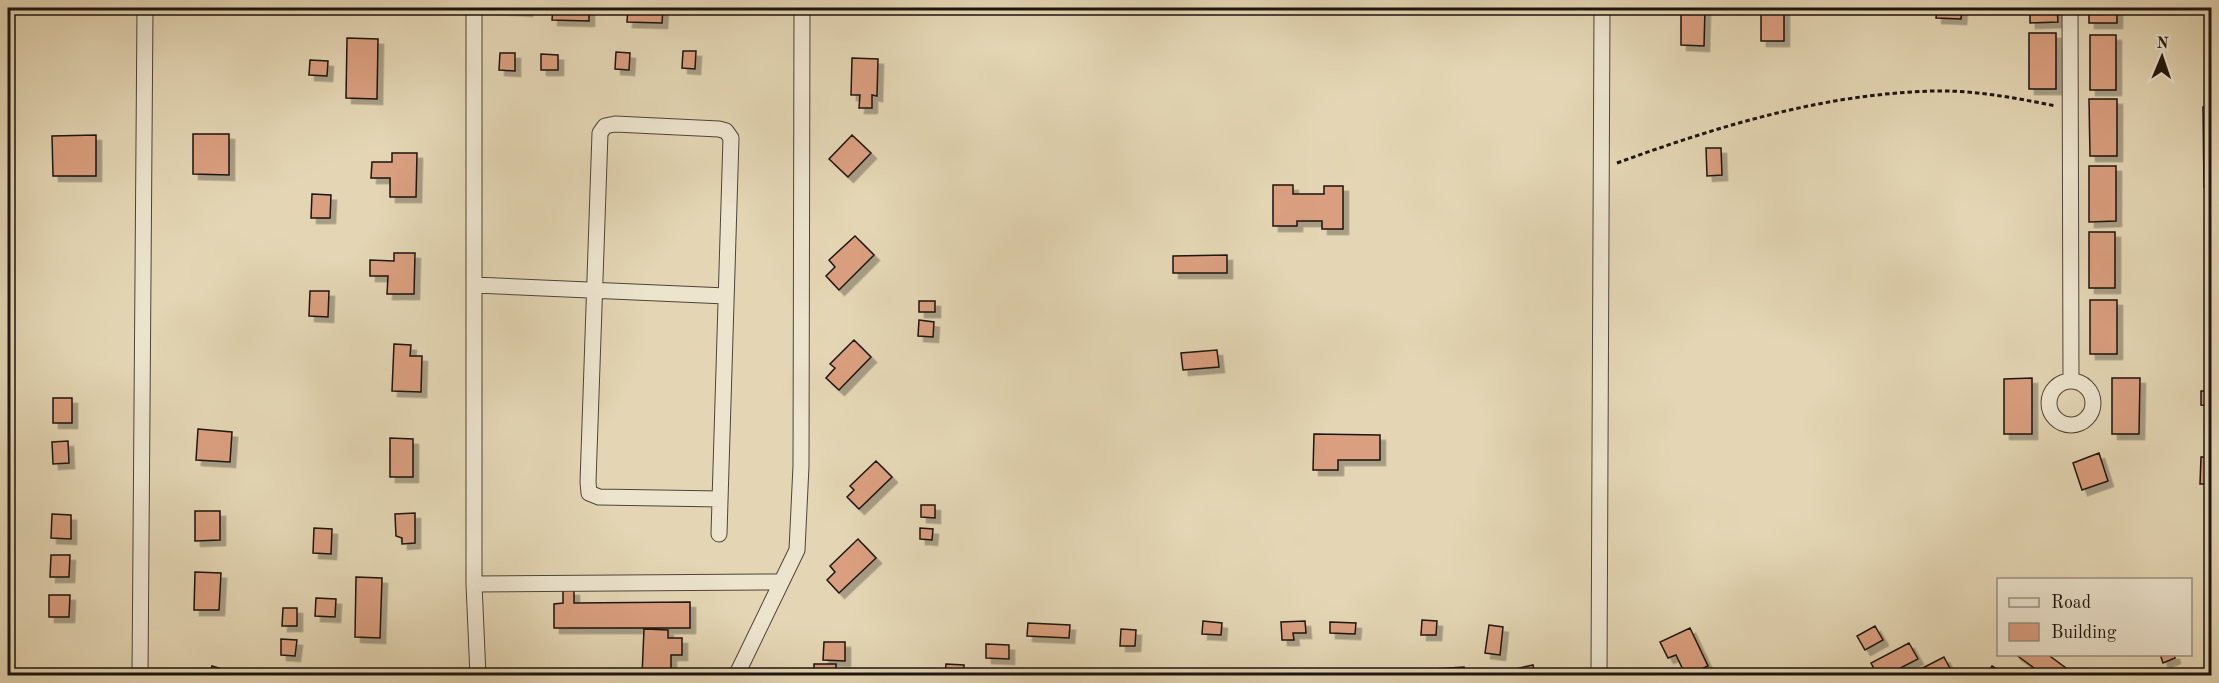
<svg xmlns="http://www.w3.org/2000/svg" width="2219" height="683" font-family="'Old Standard TT',serif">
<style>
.building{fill:#da9f7f;stroke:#1d140d;stroke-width:1.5;filter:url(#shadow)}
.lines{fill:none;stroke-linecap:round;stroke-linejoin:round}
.minor-casing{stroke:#4f4437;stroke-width:17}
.path{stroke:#1d140d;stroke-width:3;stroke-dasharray:4.5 3;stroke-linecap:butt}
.minor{stroke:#ede4ce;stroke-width:15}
</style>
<defs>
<filter id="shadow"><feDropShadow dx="5.5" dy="5.5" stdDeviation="0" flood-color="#0004"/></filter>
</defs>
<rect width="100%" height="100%" fill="#e4d6b4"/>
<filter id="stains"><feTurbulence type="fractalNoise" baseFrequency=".00333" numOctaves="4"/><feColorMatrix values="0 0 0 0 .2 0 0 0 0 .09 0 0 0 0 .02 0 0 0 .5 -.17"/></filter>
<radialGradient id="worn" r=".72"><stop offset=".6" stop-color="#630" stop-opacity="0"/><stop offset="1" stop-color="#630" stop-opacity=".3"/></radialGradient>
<path class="building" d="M485 8H527V11Z
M553 8H589V21L552 20Z
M628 8H663L662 23 627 22Z
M1681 8H1705L1704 46 1681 45Z
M1761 8H1784V41H1761Z
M1937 8H1962L1961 19 1936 18Z
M2030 8H2057L2058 22 2030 23Z
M2089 8H2117V23H2089Z
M2029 33H2056V89H2029Z
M2090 35H2116V90H2090Z
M347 38 378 39 377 99 346 98Z
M683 51H696L695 69 682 68Z
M616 52 630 53 629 70 615 69Z
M500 53H515V71L499 70Z
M541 54 558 55V70H541Z
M852 58 878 59 877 96 872 95V108H859L860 95H851Z
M310 60 328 61 327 76 309 75Z
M2089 99H2117V156H2090Z
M2203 107H2212V187H2204Z
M193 134H229V175L193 174Z
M96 135V176H53L52 136Z
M852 135 871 153 848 177 829 159Z
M1706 148H1721L1722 175 1707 176Z
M392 153H417L416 197H390V178H371L372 162H392Z
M2089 166H2116V221L2089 222Z
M1273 185H1293V194H1324V186H1343V229H1322V221H1297V226H1273Z
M2205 189H2212V208H2205Z
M312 194 331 195 330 218H311Z
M2208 223H2212V281H2208Z
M2089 232H2115V288H2089Z
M855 236 874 255 839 290 826 276 835 267 829 260Z
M394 253H415L414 294H387L388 276H370V260L394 261Z
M1227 255V273H1173V256Z
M310 291H329L328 317 309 316Z
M2090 300H2117V354H2090Z
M919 301H935V312H919Z
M919 320 934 322 933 337 918 336Z
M854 340 871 357 839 390 826 378 835 368 830 364Z
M394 344 411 345 410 356H422L421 392 392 391Z
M1217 350 1219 367 1183 370 1181 353Z
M2032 378V434H2004V379Z
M2112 378H2140L2139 434H2112Z
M2201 391H2211V406L2201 405Z
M53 398H72V423H53Z
M198 429 232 432 230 462 196 460Z
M1314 434 1380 435V460H1338V470H1313Z
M390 438 413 439V477H390Z
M68 441 69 463 53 464 52 442Z
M2099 453 2108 481 2082 490 2073 463Z
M2201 457H2212V484H2200Z
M876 461 892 477 859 509 847 497 854 490 850 486Z
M921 505H935V518L921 517Z
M195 511H220V540L195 541Z
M415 513V543L402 544V538L396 536 395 514Z
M52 514 71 515V539L51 538Z
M314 528 332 529 331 554 313 553Z
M920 528 933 529 932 540 920 539Z
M858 539 876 558 839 593 827 580 835 572 830 566Z
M51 555H70L69 577H50Z
M195 572 221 573 219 610H194Z
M356 577 382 578 380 638 355 637Z
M563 590H574V603L690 602V628H554V604L563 603Z
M49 595H70L69 617H49Z
M316 598 336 599 335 617 315 616Z
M283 608H297V626H282Z
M1422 620 1437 621 1436 635H1421Z
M1203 621 1222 623 1221 635 1202 634Z
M1305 621 1306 633H1293L1294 640H1282L1281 622Z
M1330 622 1356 623 1355 634 1330 633Z
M1028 623 1070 625 1069 638 1027 636Z
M1489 625 1503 627 1500 655 1485 653Z
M1875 626 1883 640 1865 650 1857 636Z
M1690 628 1708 666 1686 676 1676 655 1668 658 1660 642Z
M644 629 668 630V638H682V655H671V676H642Z
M1121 629 1136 630 1135 646H1120Z
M281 639 297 640 295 656 281 655Z
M824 642H845V661L823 660Z
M1909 643 1918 659 1885 676H1878L1871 663Z
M986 644 1009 645V659L986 658Z
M2015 654H2047L2070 671 2067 676H2045Z
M2160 654H2174L2175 658 2163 663Z
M1944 657 1954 676H1907Z
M814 664H836V676H814Z
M946 664 964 665V672L985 673V676H923V671L945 673Z
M1533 665 1535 676H1493V674Z
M212 666 225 670 223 676H196L198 671 209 675Z
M1992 666 2008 676H1986Z
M1464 667 1465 676H1420L1419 670Z"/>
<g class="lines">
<g class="minor-casing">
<path id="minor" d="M474 8V584L478 676
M2070 8 2071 380
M474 285 726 296
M2049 403a22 22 0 1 1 44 0a22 22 0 1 1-44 0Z
M719 534 731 138 726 131 719 129 615 124 605 126 600 133 588 482 589 493 599 497 720 499
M474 584 781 582
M140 676 145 8
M736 676 797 550 801 466 802 8
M1599 676 1602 8"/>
</g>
<path class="path" d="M1617 163C1719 126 1823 94 1933 91 1974 90 2016 98 2056 106"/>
<use href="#minor" class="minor"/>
</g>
<rect width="2219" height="683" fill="none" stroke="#e4d6b4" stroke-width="30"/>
<rect x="9" y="9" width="2201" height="665" fill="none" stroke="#1d140d" stroke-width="3"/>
<rect x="15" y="15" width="2189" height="653" fill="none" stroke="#1d140d" stroke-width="1.5"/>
<rect x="1997" y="578" width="195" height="78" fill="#ede4ce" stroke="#9a9181" stroke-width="1.5"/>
<rect x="2009" y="598" width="30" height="9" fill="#ede4ce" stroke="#9a9181" stroke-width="1.5"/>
<text x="2051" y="608" font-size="18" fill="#1d140d">Road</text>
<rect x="2009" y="623" width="30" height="18" fill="#da9f7f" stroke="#9a9181" stroke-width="1.5"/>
<text x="2051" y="638" font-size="18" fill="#1d140d">Building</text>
<g transform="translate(2162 57) rotate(2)" stroke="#ede4ce" stroke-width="4.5" paint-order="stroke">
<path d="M0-4.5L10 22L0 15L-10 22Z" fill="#1d140d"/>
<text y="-9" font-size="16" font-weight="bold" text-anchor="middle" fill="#1d140d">N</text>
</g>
<rect width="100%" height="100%" filter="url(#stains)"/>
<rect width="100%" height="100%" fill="url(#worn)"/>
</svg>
